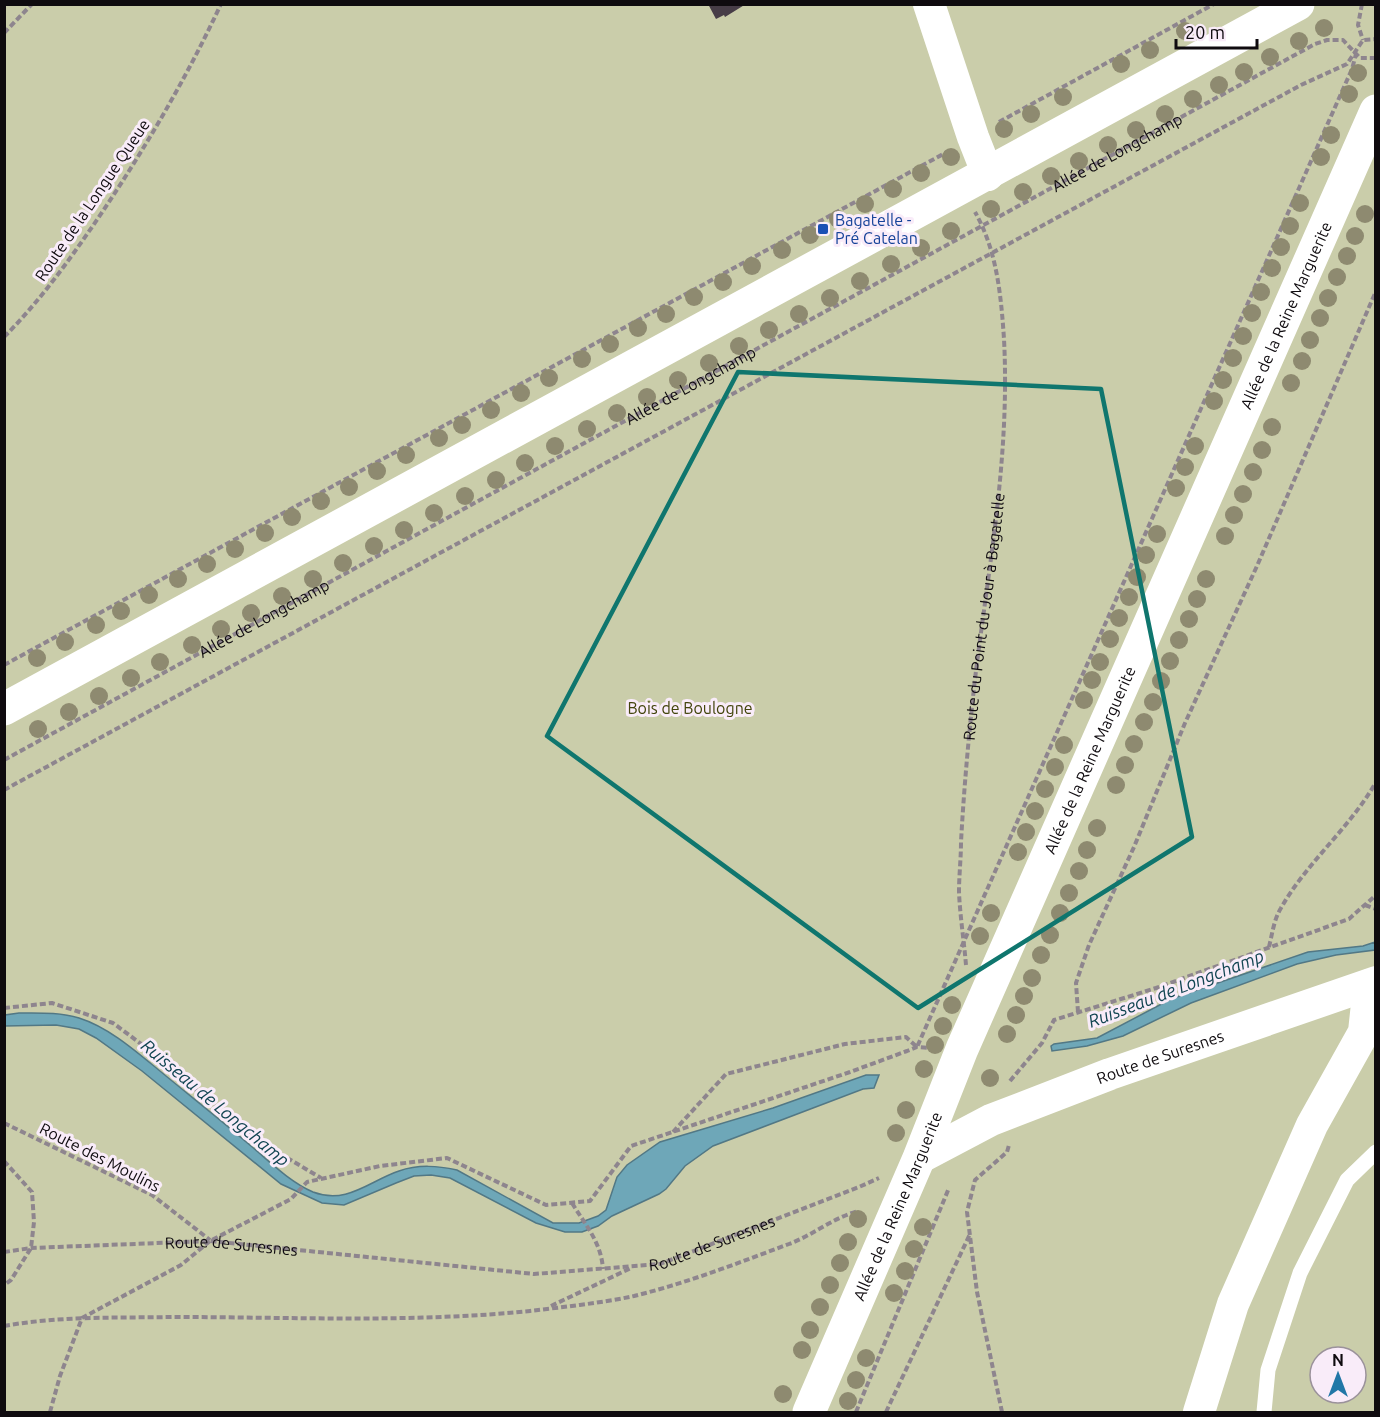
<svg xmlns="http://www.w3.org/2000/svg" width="1380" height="1417" font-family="Ubuntu,sans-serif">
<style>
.green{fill:#cacdaa;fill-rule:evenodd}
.water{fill:#6ea7b8;stroke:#527885;stroke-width:1.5}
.building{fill:#473d47}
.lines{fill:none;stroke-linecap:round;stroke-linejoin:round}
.path{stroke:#8e858e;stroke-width:4;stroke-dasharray:6 3;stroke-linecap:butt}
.service{stroke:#fff;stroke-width:15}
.minor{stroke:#fff;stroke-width:32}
.secondary{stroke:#fff;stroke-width:33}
.primary{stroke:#fff;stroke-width:33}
.tree{fill:#8e8a70}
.marked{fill:none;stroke:#0f766e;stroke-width:4.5;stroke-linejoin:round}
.transit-dot{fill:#1a4fb4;stroke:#f9ecf9;stroke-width:2}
.labels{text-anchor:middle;stroke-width:6;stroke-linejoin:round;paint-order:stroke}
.street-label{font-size:16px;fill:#0f0b0f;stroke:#f9ecf9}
.transit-label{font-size:16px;fill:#164399;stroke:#f9ecf9;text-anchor:start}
.park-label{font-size:16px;fill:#42440b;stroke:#f9ecf9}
.water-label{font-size:18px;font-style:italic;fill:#124552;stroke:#f9ecf9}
</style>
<rect width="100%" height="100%" fill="#ecdfec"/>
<path class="green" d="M5 5H1375V1412H5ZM1320 1357H1356V1393H1320Z"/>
<path class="water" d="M1375 942V950L1336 955 1297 964 1191 1003 1123 1036 1087 1046 1052 1051 1051 1046 1054 1044 1097 1038 1171 999 1308 952 1363 946Z
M19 1013C39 1013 60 1012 79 1018 111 1028 140 1055 166 1076 194 1099 223 1122 251 1146 270 1162 290 1182 313 1192 347 1205 369 1181 399 1171 419 1164 438 1166 457 1170L553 1223H579L598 1216 606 1210 617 1177 627 1165 660 1142 773 1108 866 1075H879L874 1088 863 1089 713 1146 685 1166 666 1189 659 1194 612 1216 598 1226 582 1232H565L536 1223 450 1178 431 1175 414 1176 396 1183 344 1205 322 1203 281 1184 142 1071 96 1038 79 1029 56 1025 5 1026V1015Z"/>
<path class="building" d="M708 4H746L725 17 724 15 716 19Z"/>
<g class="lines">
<g class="path">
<path d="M1362 4 1358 25 1363 40"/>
<path d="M4 33 32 4"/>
<path d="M999 122 1214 4"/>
<path d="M4 337C42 299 73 255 103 211 147 145 187 77 221 4"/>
<path d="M4 665 947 152"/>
<path id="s1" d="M4 760 1315 44 1327 40H1343L1360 58H1376"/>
<path d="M4 790 1301 85 1347 64 1363 40 1376 39"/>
<path d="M1365 905 1376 909"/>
<path d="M1269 947C1272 935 1274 919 1281 908 1307 862 1350 828 1376 782"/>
<path id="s2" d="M966 965C964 941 960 916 959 892 959 875 961 859 961 842 964 787 969 733 975 679 989 564 1010 455 1004 339 1001 295 997 251 975 212"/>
<path d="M4 1008 52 1003 113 1023 164 1061 242 1131 321 1178"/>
<path d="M1078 1012 1076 983 1089 945 1134 847 1185 723 1257 566 1376 291"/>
<path d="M1010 1081 1042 1043 1054 1020 1156 988 1349 919 1376 895"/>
<path d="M4 1123 152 1195 210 1240"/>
<path d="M673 1132 726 1074 845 1044 906 1037 917 1047 1352 69 1356 54"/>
<path d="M4 1161 32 1192 34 1222 31 1248 11 1280 4 1285"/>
<path d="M572 1203C586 1226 601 1242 603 1269"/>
<path id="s3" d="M4 1252 31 1248 210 1241 534 1274 660 1264 859 1187 879 1178"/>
<path d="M551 1306 631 1268"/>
<path d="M4 1326C59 1316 116 1318 172 1317 292 1317 411 1323 530 1311 563 1307 602 1303 634 1296 687 1283 738 1263 789 1244 813 1235 833 1218 858 1211"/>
<path d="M50 1412 60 1376 82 1318 181 1265 210 1241 291 1199 307 1182 380 1166 447 1158 546 1205 590 1201 631 1146 850 1072 907 1051 917 1047 932 1048"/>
<path d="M856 1412 949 1188"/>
<path d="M886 1412 970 1234"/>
<path d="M1002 1412 977 1292 967 1212 975 1180 1007 1152 1009 1145"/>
</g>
<path class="service" d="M1264 1412 1268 1370 1300 1273 1347 1180 1376 1152"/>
<g class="minor">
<path d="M929 4 973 137 988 175"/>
<path id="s4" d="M919 1158 991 1120 1110 1074 1376 982"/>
<path d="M1199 1412 1233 1304 1312 1125 1364 1032 1369 985"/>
</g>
<path class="secondary" id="s5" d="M809 1412 919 1158 962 1049 1376 111"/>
<path class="primary" d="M4 709 1298 4"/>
</g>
<g class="tree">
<circle cx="1324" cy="28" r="9"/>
<circle cx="1185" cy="31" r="9"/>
<circle cx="1299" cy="41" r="9"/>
<circle cx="1150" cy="50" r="9"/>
<circle cx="1270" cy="57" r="9"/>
<circle cx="1121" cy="64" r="9"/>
<circle cx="1244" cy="72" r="9"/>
<circle cx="1358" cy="73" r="9"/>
<circle cx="1219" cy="85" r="9"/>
<circle cx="1349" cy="94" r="9"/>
<circle cx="1063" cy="97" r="9"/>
<circle cx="1193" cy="99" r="9"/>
<circle cx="1031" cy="114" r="9"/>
<circle cx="1165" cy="114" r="9"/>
<circle cx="1004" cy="129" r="9"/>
<circle cx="1136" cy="130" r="9"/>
<circle cx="1331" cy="135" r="9"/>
<circle cx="1108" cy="145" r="9"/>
<circle cx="951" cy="157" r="9"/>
<circle cx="1321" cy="157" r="9"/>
<circle cx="1079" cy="161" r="9"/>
<circle cx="921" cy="173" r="9"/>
<circle cx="1051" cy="176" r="9"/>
<circle cx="893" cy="189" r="9"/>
<circle cx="1023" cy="192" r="9"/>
<circle cx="1300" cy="203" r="9"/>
<circle cx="865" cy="204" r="9"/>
<circle cx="991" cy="209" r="9"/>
<circle cx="1365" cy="214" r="9"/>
<circle cx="838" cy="219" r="9"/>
<circle cx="1290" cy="226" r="9"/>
<circle cx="951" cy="231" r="9"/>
<circle cx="810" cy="235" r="9"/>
<circle cx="1355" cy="236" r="9"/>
<circle cx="1281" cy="247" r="9"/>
<circle cx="921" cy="248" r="9"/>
<circle cx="782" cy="250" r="9"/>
<circle cx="1347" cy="256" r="9"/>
<circle cx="891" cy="264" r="9"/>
<circle cx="752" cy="266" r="9"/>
<circle cx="1272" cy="268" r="9"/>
<circle cx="1337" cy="277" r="9"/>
<circle cx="860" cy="281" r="9"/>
<circle cx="723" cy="282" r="9"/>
<circle cx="1261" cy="292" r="9"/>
<circle cx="694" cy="297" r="9"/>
<circle cx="830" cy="298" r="9"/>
<circle cx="1328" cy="298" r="9"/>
<circle cx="1252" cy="313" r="9"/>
<circle cx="666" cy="314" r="9"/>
<circle cx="799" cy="314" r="9"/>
<circle cx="1320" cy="318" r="9"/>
<circle cx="638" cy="328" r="9"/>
<circle cx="769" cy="330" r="9"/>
<circle cx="1243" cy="336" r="9"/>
<circle cx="1310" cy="340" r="9"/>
<circle cx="610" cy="344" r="9"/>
<circle cx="739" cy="346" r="9"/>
<circle cx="1233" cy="358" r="9"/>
<circle cx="582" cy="359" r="9"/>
<circle cx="1302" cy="361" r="9"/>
<circle cx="709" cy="363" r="9"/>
<circle cx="549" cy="378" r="9"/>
<circle cx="678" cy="380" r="9"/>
<circle cx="1223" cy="380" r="9"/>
<circle cx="1291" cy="383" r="9"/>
<circle cx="521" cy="393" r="9"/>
<circle cx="647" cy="397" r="9"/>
<circle cx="1214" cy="401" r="9"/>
<circle cx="491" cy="410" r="9"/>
<circle cx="617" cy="413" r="9"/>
<circle cx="462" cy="425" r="9"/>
<circle cx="1272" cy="427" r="9"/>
<circle cx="587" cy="429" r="9"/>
<circle cx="439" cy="438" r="9"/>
<circle cx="555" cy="446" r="9"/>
<circle cx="1195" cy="446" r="9"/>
<circle cx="1262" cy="450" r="9"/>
<circle cx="406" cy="455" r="9"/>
<circle cx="525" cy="463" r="9"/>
<circle cx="1185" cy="467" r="9"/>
<circle cx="377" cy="471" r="9"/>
<circle cx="1253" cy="472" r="9"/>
<circle cx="496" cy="480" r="9"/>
<circle cx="349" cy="487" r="9"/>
<circle cx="1176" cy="488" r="9"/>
<circle cx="1243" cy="494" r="9"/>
<circle cx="465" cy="496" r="9"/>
<circle cx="321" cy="501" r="9"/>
<circle cx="434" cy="513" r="9"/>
<circle cx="1234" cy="515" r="9"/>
<circle cx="292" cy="517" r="9"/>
<circle cx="404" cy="530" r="9"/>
<circle cx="265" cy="533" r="9"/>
<circle cx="1157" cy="534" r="9"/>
<circle cx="1225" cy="536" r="9"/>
<circle cx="374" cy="546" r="9"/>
<circle cx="235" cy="549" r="9"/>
<circle cx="1146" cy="555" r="9"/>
<circle cx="343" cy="563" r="9"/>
<circle cx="207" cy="564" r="9"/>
<circle cx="1137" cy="577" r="9"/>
<circle cx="178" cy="579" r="9"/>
<circle cx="313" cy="579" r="9"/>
<circle cx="1206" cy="579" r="9"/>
<circle cx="149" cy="595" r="9"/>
<circle cx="282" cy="596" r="9"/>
<circle cx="1129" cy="597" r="9"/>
<circle cx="1197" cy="599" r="9"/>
<circle cx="121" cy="611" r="9"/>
<circle cx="251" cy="613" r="9"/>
<circle cx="1119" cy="618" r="9"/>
<circle cx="1189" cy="619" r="9"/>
<circle cx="96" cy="625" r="9"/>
<circle cx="221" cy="629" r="9"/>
<circle cx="1110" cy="639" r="9"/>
<circle cx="1179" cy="640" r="9"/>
<circle cx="65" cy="642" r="9"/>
<circle cx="192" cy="645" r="9"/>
<circle cx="37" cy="658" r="9"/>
<circle cx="1170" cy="661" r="9"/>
<circle cx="160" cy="662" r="9"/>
<circle cx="1100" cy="662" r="9"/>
<circle cx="131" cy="678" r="9"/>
<circle cx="1092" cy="680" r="9"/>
<circle cx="1161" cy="681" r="9"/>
<circle cx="99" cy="696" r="9"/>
<circle cx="1084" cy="700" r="9"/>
<circle cx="1153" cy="702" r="9"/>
<circle cx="69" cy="712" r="9"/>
<circle cx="1144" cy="722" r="9"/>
<circle cx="38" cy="729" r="9"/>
<circle cx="1134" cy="744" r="9"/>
<circle cx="1064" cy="745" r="9"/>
<circle cx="1125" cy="765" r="9"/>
<circle cx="1055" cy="767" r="9"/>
<circle cx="1116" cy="785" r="9"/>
<circle cx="1045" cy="789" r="9"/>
<circle cx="1035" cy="811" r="9"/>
<circle cx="1097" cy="828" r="9"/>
<circle cx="1026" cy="832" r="9"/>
<circle cx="1087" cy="850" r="9"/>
<circle cx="1018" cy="852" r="9"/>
<circle cx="1079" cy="871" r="9"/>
<circle cx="1069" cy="893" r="9"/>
<circle cx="991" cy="913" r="9"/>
<circle cx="1060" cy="913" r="9"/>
<circle cx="1050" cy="935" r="9"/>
<circle cx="980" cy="936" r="9"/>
<circle cx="1041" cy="955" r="9"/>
<circle cx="1032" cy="978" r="9"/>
<circle cx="1024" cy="996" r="9"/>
<circle cx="952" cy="1005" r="9"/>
<circle cx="1016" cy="1015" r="9"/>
<circle cx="943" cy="1026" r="9"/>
<circle cx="1007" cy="1034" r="9"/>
<circle cx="935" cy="1045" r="9"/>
<circle cx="924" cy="1069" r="9"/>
<circle cx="990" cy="1078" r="9"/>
<circle cx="906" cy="1110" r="9"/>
<circle cx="896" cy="1133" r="9"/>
<circle cx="858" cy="1219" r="9"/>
<circle cx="923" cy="1227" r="9"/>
<circle cx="848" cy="1242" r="9"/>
<circle cx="914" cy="1249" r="9"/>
<circle cx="840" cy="1263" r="9"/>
<circle cx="905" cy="1271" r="9"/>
<circle cx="830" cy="1285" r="9"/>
<circle cx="894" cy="1293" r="9"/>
<circle cx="820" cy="1307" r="9"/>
<circle cx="810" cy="1330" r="9"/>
<circle cx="802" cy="1350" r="9"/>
<circle cx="866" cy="1358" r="9"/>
<circle cx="856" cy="1380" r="9"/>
<circle cx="783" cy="1394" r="9"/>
<circle cx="848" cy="1401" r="9"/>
</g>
<path class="marked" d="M738 372 1101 389 1192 837 918 1008 547 736Z"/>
<rect class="transit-dot" x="817" y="223" width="12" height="12" rx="3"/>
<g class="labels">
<g class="street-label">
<text dy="6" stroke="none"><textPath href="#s1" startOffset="1268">Allée de Longchamp</textPath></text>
<text transform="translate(92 200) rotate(-56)" y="6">Route de la Longue Queue</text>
<text dy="6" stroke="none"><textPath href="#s5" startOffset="1196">Allée de la Reine Marguerite</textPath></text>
<text dy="6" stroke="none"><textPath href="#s1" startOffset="782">Allée de Longchamp</textPath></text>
<text dy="6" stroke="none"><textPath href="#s2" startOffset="350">Route du Point du Jour à Bagatelle</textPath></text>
<text dy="6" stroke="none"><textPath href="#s1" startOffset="296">Allée de Longchamp</textPath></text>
<text dy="6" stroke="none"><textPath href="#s5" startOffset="710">Allée de la Reine Marguerite</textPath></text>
<text dy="6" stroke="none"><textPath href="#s4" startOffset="262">Route de Suresnes</textPath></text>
<text transform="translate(100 1157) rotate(27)" y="6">Route des Moulins</text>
<text dy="6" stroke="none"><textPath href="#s5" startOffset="224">Allée de la Reine Marguerite</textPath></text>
<text dy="6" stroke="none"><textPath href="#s3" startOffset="714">Route de Suresnes</textPath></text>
<text dy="6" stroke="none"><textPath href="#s3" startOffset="228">Route de Suresnes</textPath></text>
</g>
<g class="transit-label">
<text x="835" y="226">Bagatelle -<tspan x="835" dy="18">Pré Catelan</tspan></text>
</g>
<g class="park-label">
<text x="690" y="714">Bois de Boulogne</text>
</g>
<g class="water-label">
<text transform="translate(1176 989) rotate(-21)" y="6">Ruisseau de Longchamp</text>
<text transform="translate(215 1103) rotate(40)" y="6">Ruisseau de Longchamp</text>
</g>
</g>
<rect width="1380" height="1417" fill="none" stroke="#0f0b0f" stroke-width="12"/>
<g transform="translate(1338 1375)"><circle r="28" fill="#f9ecf9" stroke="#9b929b" stroke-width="1.5"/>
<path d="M0-4.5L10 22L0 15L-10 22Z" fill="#2177a7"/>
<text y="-9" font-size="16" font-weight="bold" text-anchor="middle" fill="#0f0b0f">N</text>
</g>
<path d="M1176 39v9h81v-9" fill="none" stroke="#0f0b0f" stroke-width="3"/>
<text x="1185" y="39" font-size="18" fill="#0f0b0f" stroke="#f9ecf9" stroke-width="4.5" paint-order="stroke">20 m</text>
</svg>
